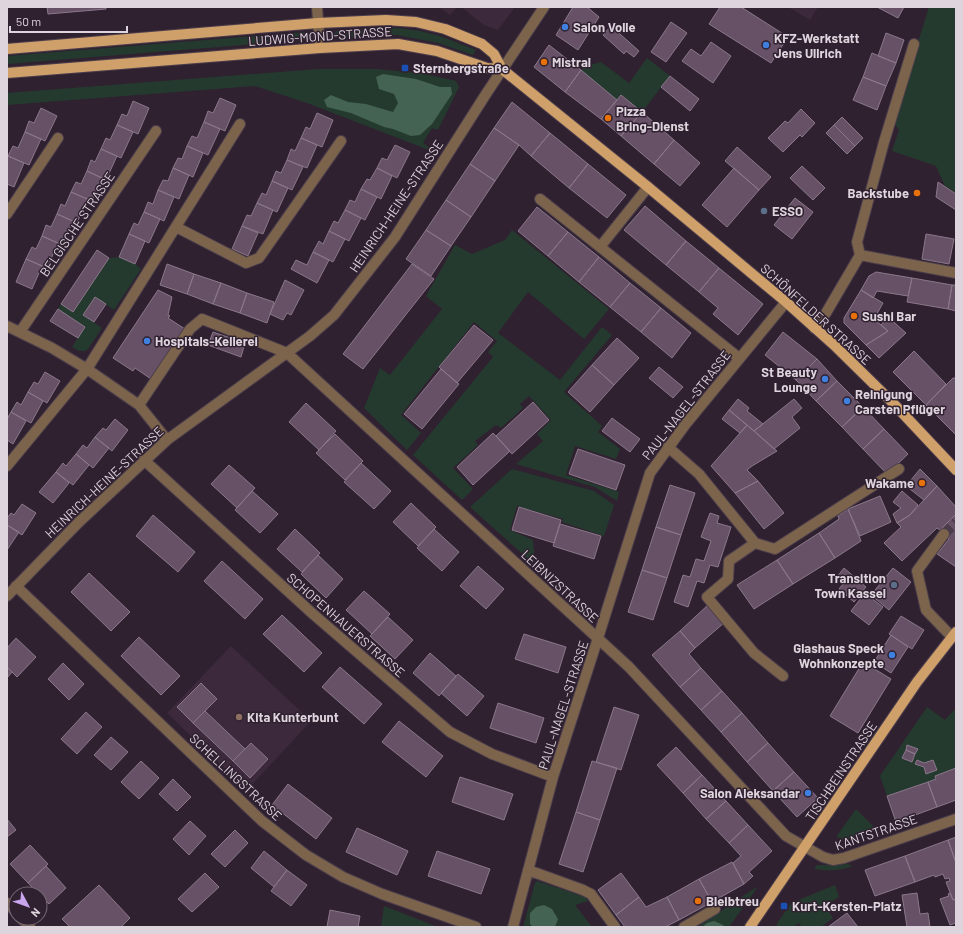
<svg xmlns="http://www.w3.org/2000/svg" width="963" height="934" font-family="Barlow,sans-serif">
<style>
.built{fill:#3c293c}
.green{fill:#243a2e}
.forest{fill:#446352}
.building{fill:#675167;stroke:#8a788a}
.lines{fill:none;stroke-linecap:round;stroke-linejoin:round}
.minor-tunnel{stroke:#4a3c4a;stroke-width:10;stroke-dasharray:10 5;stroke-linecap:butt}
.minor-casing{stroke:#4c3e4c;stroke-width:12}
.major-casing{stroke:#4c3e4c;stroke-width:12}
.minor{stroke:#7b644b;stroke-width:10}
.major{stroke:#cfa06a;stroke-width:10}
.shop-dot{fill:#3f7fe0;stroke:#302130;stroke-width:1.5}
.food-dot{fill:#e8710a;stroke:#302130;stroke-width:1.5}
.transit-dot{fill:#1a4fb4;stroke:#302130;stroke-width:1.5}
.service-dot{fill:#5c6f8a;stroke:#302130;stroke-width:1.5}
.education-dot{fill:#8d6e63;stroke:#302130;stroke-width:1.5}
.labels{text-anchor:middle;stroke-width:3;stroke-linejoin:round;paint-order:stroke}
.poi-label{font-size:13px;font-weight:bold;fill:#ded4dd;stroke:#302130;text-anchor:start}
.street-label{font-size:13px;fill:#ded4dd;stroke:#302130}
</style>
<rect width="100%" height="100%" fill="#302130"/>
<path class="built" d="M439 7H457L450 15Z
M461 7H515L498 30 484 25Z
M788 7H818L810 20Z
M231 646 311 721 247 790 167 713Z"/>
<path class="green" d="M929 7H956V193L945 186 936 166 892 151 899 130 893 122Z
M396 28 420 31 440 36 476 50 473 55 438 43 397 35 336 38 334 35 336 31Z
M307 32 309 35 305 40 7 64V56Z
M647 58 670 76 642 112 621 95 617 100 581 70 584 67 601 62 629 83Z
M318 69H375L420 73 456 81 459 87 438 130 432 128 423 143 430 148 429 150 307 103 255 86 7 105V93Z
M512 230 609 309 584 339 528 292 498 333 560 380 602 327 612 335 564 392 602 426 598 432 620 449 616 459 575 446 566 475 619 492 617 501 595 487 516 464 543 441 537 434 551 420 529 396 520 404 523 408 501 428 496 425 475 441 478 445 453 468 473 489 462 500 413 455 493 357 488 352 497 341 474 322 401 415 421 433 407 450 364 408 380 368 390 375 442 309 426 296 455 245 472 254 505 240Z
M119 257 135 264 141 269 114 310 95 297 83 315 102 328 88 349 85 351H79L72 347 85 327 58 309 61 304 73 312 109 258Z
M512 469 594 491 614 505 604 536 562 522 563 519 517 506 510 530 533 540 535 565 470 507Z
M927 707 945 720 956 708V768L936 779 887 796 880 776Z
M856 809 876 829 846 840 836 837Z
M847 864 853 866C840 871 828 871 814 869L817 865H837Z
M537 881 585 897 588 901 575 905 592 927H523L535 883Z
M835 885 839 897 825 906 833 918 821 927H802L799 923C793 928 783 929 776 925L791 903Z
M755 888H757L729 927H700L699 926Z
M384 906 438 927H381Z"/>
<path class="forest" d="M383 74 416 79 440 87H451L452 94 432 124 420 135 411 136 393 129 384 127 351 113 327 107 324 100 331 95 348 102 366 104 393 112 398 103 394 94 379 89 376 77Z
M544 905 552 909 558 919 555 927H533L530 924V913L536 907Z
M714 921 723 925 724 927H702L707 923Z"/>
<path class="building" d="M47 7H106V9L48 14Z
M573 7H587L599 17 578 50 556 35Z
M720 7H741L788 37 771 63 709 24Z
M877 7H904L898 18Z
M671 22 687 33 666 62 651 52Z
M611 26 639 51 634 57 626 51 624 54 603 35Z
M886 33 904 40 896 63 878 56Z
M711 42 731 56 713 83 682 61 691 49 701 56Z
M549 45 581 70 565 92 534 67Z
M872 53 896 63 886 86 863 77Z
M581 70 617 100 601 119 565 92Z
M670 76 699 99 690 111 661 87Z
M863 77 886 86 877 110 853 100Z
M621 95 642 112 621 136 601 119Z
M220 98 236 105 225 131 204 122 208 111 213 113Z
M133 101 149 108 138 134 117 125 122 114 127 116Z
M512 102 550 133 531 156 519 145 494 128Z
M41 108 57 116 45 141 25 132 29 121 34 123Z
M801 109 815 123 802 137 800 135 783 152 768 138 785 121 788 123Z
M642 112 674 140 654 164 621 136Z
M317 113 333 120 322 147 301 138 306 127 310 129Z
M842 117 863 138 855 146 834 125Z
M204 122 220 129 208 155 187 146 192 136 197 138Z
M117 125 133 132 121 158 101 149 106 138 110 140Z
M834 125 855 146 847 154 826 133Z
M494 128 519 145 495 181 470 164Z
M25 132 41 139 29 165 8 156 13 146 18 148Z
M550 133 588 164 569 188 531 156Z
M301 138 317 145 307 168 287 160 291 149 295 151Z
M674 140 700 163 680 186 654 164Z
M395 145 410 152 397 178 377 168 382 158 387 160Z
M187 146 203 153 193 177 173 168 178 158 182 159Z
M737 147 771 177 759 190 725 161Z
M101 149 117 156 106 180 87 171 91 160 95 162Z
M8 156 24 163 14 187 7 184V159Z
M287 160 303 167 292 190 272 181 276 171 281 173Z
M470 164 495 181 471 217 446 200Z
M588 164 626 195 607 218 569 188Z
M802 166 825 188 813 200 790 178Z
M173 168 189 175 179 199 158 190 163 180 168 181Z
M377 168 392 176 381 199 361 189 367 179 370 180Z
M734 168 759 190 727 227 702 205Z
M87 171 102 178 92 201 71 192 76 182 81 184Z
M272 181 288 188 277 212 257 203 262 193 266 195Z
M938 182 956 194V210L936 197Z
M361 189 377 197 365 220 345 210 350 200 355 202Z
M158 190 174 197 164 221 144 212 148 202 153 204Z
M71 192 87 199 77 223 57 214 61 204 65 206Z
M795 198 813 212 792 239 774 225Z
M446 200 471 217 451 246 426 230Z
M257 203 273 210 263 234 242 226 247 215 251 216Z
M645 206 686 241 666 265 624 230Z
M537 207 568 232 548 256 518 231Z
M345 210 361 218 349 241 329 231 334 221 338 223Z
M144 212 160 219 149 243 129 234 134 223 138 225Z
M57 214 73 221 62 245 42 236 46 225 51 227Z
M242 226 258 233 248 256 232 249Z
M426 230 451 246 431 276 406 259Z
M329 231 345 239 333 262 313 252 319 241 323 244Z
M568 232 599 257 579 282 548 256Z
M129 234 145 241 135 264 119 257Z
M926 234 954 239 949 264 922 259Z
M42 236 58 243 47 268 26 259 32 247 36 249Z
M686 241 719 268 699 292 666 265Z
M97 250 109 258 73 312 61 304Z
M313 252 329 260 317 283 291 269 296 260 307 265Z
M599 257 630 283 610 307 579 282Z
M26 259 42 266 32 289 16 282Z
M167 264 194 274 187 294 160 285Z
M412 264 434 279 363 369 343 354Z
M719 268 763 304 738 335 713 314 718 308 699 292Z
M876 272 912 278 908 296 877 291 873 298 861 290 869 276Z
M194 274 221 283 213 304 187 294Z
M912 278 952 285 948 309 907 302Z
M285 280 304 290 291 315 287 313 283 320 270 314Z
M221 283 247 293 240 313 213 304Z
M630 283 661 308 641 332 610 307Z
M952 285H956V311L948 309Z
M158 290 172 297 168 315 170 316 168 318 185 329 151 379 135 368 133 371 113 358Z
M861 290 883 303 874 319 888 331 866 345 844 323V318Z
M247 293 274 302 267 323 240 313Z
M95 297 106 304 94 322 83 315Z
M661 308 691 333 672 358 641 332Z
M58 309 85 327 78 338 50 321Z
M888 317 906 333 879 358 866 345 888 331 881 325Z
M474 325 493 340 457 383 439 367Z
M213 332 245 343 241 357 208 345Z
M783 332 817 359 796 380 765 355Z
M617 338 639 358 614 385 592 365Z
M914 351 946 384 926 405 893 372Z
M817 359 837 381 816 401 796 380Z
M592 365 614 385 590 412 568 392Z
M659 367 683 387 673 398 649 378Z
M441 369 459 384 422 429 404 414Z
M45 372 60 381 47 403 28 392 34 382 38 384Z
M953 378H956V435L926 405Z
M837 381 863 407 842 427 816 401Z
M28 392 43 401 31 423 11 412 17 402 21 405Z
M738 399 749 408 747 411 763 424 754 431 729 410Z
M794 399 802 408 792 417 800 428 774 449 754 431Z
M533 402 549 420 512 454 496 436Z
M306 403 336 431 319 450 289 422Z
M863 407 884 429 863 449 842 427Z
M729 410 747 425 740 433 722 419Z
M11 412 26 421 13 444 7 440V419Z
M612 418 640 439 630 452 602 431Z
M115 419 128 430 112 451 95 437 103 428 106 430Z
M747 425 777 451 752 466 747 470 758 481 735 493 711 466Z
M884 429 908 454 887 474 863 449Z
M493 433 510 451 473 485 457 467Z
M335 434 363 461 345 480 316 453Z
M95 437 109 448 93 468 76 454 83 445 87 448Z
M578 449 625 465 616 490 569 474Z
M76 454 89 465 73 485 56 472 63 463 66 466Z
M361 463 391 491 374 509 344 482Z
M229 465 255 488 237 508 211 484Z
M920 469 937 486 924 500 906 486Z
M56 472 69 483 53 503 39 492Z
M758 481 784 513 764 529 735 493Z
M670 485 695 493 681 535 656 527Z
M937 486 956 507V514L940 530 937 528 902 561 884 543 901 527 897 523 910 515Z
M252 491 278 514 260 533 235 510Z
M902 491 918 505 910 515 897 523 893 514 901 508 893 502Z
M880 496 891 522 860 536 848 509Z
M411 503 436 527 418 546 393 522Z
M22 504 36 513 22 535 7 525V518L11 513 14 515Z
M519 507 561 520 554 543 512 530Z
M848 509 861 541 835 558 819 533 839 519 838 516Z
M710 513 719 516 717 523 731 527 718 567 710 565 704 583 697 581 688 607 674 602 683 575 690 577 696 559 704 561 711 541 701 537Z
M956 514V567L937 554 949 539 940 530Z
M153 515 195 552 178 572 136 536Z
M560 524 601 536 594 559 553 546Z
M7 525 19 532 7 550Z
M656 527 681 535 667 578 642 570Z
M295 529 320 553 302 572 277 549Z
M434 529 459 552 442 571 417 548Z
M819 533 835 558 793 584 777 560Z
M318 555 343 579 326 598 301 574Z
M777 560 793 584 754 609 737 585Z
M222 561 263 599 245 619 204 581Z
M478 566 504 589 486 609 460 586Z
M844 568 866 587 854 602 839 589 843 584 836 578Z
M893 568 911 582 889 610 871 595Z
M642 570 667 578 653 620 628 612Z
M89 573 130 612 111 631 71 592Z
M364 591 390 614 372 634 346 610Z
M865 593 883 607 869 625 851 611Z
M709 604 725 622 695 648 680 631Z
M282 615 322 653 304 672 263 634Z
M901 616 924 630 912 649 889 634Z
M388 617 413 640 395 659 370 636Z
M680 631 695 648 689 654 701 668 680 687 652 655Z
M524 634 566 647 558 673 515 659Z
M891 635 908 647 891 673 874 662Z
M139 637 180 676 161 695 121 656Z
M16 638 36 657 17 677 7 667V648Z
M430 653 456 676 439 696 413 673Z
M863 662 891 679 858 733 830 716Z
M63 663 84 684 69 700 48 679Z
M7 667 12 672 7 678Z
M340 667 382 704 364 724 322 687Z
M701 668 722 691 701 710 680 687Z
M458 674 484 696 467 716 441 693Z
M201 683 217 699 193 723 177 707Z
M722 691 742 713 721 732 701 710Z
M498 703 544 718 536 743 490 728Z
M614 707 639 715 621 770 596 762Z
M205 711 245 749 233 761 193 723Z
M86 712 102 727 77 754 61 739Z
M742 713 768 743 747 762 721 732Z
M399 721 443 756 426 777 382 742Z
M111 737 128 752 111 770 94 755Z
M251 743 268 759 250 778 233 761Z
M768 743 794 772 773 791 747 762Z
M907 745 918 749 915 754 906 750Z
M676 747 702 775 683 793 657 765Z
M906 750 915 754 912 762 902 758Z
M917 760 924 763 933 760 937 770 926 774 924 767 915 764Z
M141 761 159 778 139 799 121 782Z
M592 761 617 768 600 820 576 812Z
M956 768V800L937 807 928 782 936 779 935 776Z
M794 772 818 798 797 817 773 791Z
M702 775 726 801 706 819 683 793Z
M460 777 513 794 504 820 452 802Z
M173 779 191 797 177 811 159 794Z
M928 782 937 807 896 822 887 796Z
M288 784 332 818 316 839 272 805Z
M726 801 748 825 729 843 706 819Z
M576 812 600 820 583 872 559 864Z
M7 819 16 830 7 837Z
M190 821 206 836 189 855 173 839Z
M748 825 772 851 749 872 753 876 744 884 733 863 741 856 729 843Z
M357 828 408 851 397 875 346 852Z
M235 830 248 843 225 867 211 854Z
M956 837V863L948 840Z
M948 840 956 863V899L953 900 946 882 950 881 949 878 945 879 943 874 935 877 934 875 915 882 905 856Z
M30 845 48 864 28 883 10 864Z
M264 851 287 870 274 887 251 868Z
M437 851 490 869 481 894 428 876Z
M905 856 915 882 875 896 865 870Z
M732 862 744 884 712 902 699 879Z
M46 866 66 888 49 904 28 883Z
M287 870 307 885 291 906 271 891Z
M205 873 219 887 192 912 178 899Z
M621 873 639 897 616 915 598 890Z
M699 879 712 902 679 920 667 897Z
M99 885 130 918 121 927H70L62 919Z
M917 893 920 914 928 913 930 927H907L902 895Z
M950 893 953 900 956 899V923L950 925 940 899 949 896 948 894Z
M639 897 646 907 667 897 679 920 665 927H625L616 915Z
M330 910 360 916 358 927H327Z
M847 913 858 927H828Z"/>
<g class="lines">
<path class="minor-tunnel" d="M944 534 956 522"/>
<g class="minor-casing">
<path id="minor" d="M317 7 320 48
M540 199 739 358
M7 214 58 138
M176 227 246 263 259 258 341 141
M600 247 648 187
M860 255 956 273
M7 326 52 348 87 369 139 405 167 440
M814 328 826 313 860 255 857 242 884 142 914 44
M20 332 156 131
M139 405 190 329 202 319 287 353 629 667 786 836 823 857 833 860 844 858 956 819
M668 447 699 474 755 543 775 549 899 469
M144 460 313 614 422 708 450 732 492 754 553 777
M7 466 87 369 240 124
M944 534 917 571 926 610 952 637
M755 543 729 561 728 579 707 597 754 653 783 676
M16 586 262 821 306 855 343 877 382 894 476 927
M7 596 79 522 167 440 310 336 334 315 395 237 486 94 544 7
M528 870 583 890 591 894 615 927
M7 903 16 912
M21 918 30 927
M513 927 553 777 598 638 650 473 685 425 786 302
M684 927 715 909"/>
</g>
<g class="major-casing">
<path id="major" d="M7 49 318 23 386 20 416 22 445 29 482 44 494 54 502 69 648 187 786 302 834 345 892 402 956 470
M7 73 320 48 398 44 437 51 487 68 502 69
M750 927 917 682 956 632"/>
</g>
<use href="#minor" class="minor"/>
<use href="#major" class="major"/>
</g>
<g class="shop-dot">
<circle cx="565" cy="27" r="4"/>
<circle cx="766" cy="45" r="4"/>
<circle cx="147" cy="341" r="4"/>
<circle cx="825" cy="379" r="4"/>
<circle cx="847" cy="401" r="4"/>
<circle cx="892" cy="655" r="4"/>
<circle cx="808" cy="793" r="4"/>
</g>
<g class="food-dot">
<circle cx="544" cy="62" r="4"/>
<circle cx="608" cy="118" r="4"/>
<circle cx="917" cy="193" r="4"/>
<circle cx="854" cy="316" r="4"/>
<circle cx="922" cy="483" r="4"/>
<circle cx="698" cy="901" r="4"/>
</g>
<g class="transit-dot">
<rect x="401" y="64" width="8" height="8" rx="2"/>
<rect x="780" y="902" width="8" height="8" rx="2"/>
</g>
<g class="service-dot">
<circle cx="764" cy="211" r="4"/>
<circle cx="894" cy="585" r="4"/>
</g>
<circle class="education-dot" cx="239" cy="717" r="4"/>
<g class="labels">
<g class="poi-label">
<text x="573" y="32">Salon Volle</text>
<text x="774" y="43">KFZ-Werkstatt<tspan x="774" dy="15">Jens Ullrich</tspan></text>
<text x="552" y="67">Mistral</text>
<text x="413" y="73">Sternbergstraße</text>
<text x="616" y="116">Pizza<tspan x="616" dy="15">Bring-Dienst</tspan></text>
<text x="909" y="198" text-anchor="end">Backstube</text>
<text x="772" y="216">ESSO</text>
<text x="862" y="321">Sushi Bar</text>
<text x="155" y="346">Hospitals-Kellerei</text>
<text x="817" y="377" text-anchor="end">St Beauty<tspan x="817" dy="15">Lounge</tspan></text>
<text x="855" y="399">Reinigung<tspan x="855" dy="15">Carsten Pflüger</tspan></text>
<text x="914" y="488" text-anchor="end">Wakame</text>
<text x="886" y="583" text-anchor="end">Transition<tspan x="886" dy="15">Town Kassel</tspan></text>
<text x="884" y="653" text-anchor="end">Glashaus Speck<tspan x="884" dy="15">Wohnkonzepte</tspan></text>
<text x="247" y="722">Kita Kunterbunt</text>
<text x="800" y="798" text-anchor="end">Salon Aleksandar</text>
<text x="706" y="906">Bleibtreu</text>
<text x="792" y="911">Kurt-Kersten-Platz</text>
</g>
<g class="street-label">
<text transform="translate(320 36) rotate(-4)" y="5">LUDWIG-MOND-STRASSE</text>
<text transform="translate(396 206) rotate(-56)" y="5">HEINRICH-HEINE-STRASSE</text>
<text transform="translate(77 224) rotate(-56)" y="5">BELGISCHE STRASSE</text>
<text transform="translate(816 314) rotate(42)" y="5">SCHÖNFELDER STRASSE</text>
<text transform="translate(686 405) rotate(-52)" y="5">PAUL-NAGEL-STRASSE</text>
<text transform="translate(104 482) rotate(-43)" y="5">HEINRICH-HEINE-STRASSE</text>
<text transform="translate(560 586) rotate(43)" y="5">LEIBNIZSTRASSE</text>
<text transform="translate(346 625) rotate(41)" y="5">SCHOPENHAUERSTRASSE</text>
<text transform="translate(563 705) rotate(-72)" y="5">PAUL-NAGEL-STRASSE</text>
<text transform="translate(841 771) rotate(-56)" y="5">TISCHBEINSTRASSE</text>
<text transform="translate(236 777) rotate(43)" y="5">SCHELLINGSTRASSE</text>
<text transform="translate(876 832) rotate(-19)" y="5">KANTSTRASSE</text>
</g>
</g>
<rect width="963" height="934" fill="none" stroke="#ded4dd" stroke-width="16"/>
<g transform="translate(28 906) rotate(131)"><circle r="19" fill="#302130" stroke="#766975"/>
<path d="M0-3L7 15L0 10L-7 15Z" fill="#c9a5ee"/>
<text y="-6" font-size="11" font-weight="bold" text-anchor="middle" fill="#ded4dd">N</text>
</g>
<path d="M10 26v6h117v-6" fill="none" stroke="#ded4dd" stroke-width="2"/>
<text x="16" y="26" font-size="12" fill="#ded4dd" stroke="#302130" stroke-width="3" paint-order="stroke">50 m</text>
</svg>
